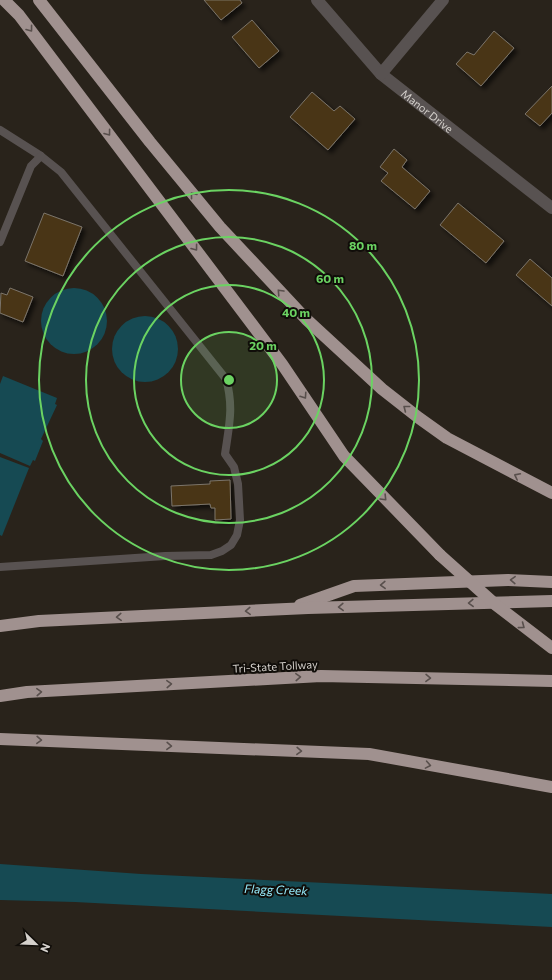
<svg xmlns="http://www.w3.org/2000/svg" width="552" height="980" viewBox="0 0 552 980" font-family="Commissioner,sans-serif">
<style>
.water{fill:#164a53}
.building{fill:#483413;stroke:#7c756b;filter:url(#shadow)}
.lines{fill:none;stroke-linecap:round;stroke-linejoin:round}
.lane{stroke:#585251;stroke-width:8}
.street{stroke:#585251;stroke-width:12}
.highway{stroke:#a0918f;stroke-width:12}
.highway-bridge{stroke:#a0918f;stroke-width:12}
.oneway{stroke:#584f4c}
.ring{fill:none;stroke:#6bd362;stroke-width:2}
.labels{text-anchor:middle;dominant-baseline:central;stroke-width:4;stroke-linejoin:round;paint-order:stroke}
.street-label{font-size:11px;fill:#d5d1cc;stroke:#100d09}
.water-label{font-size:12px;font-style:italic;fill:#97edfe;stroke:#100d09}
.centre{fill:#6bd362;stroke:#100d09;stroke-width:2}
.ring-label{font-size:12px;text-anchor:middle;font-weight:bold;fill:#6bd362;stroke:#100d09;stroke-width:4;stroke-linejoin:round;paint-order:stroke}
</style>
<defs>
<filter id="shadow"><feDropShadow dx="3.5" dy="3.5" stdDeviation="2" flood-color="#0009"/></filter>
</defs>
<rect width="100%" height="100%" fill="#29231b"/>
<g class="water">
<circle cx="74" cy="321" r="33"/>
<circle cx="145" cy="349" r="33"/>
<path d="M3,376L57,398L55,404L57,405L41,439L43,441L35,461L33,460L30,466L0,453V384Z"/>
<path d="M0,457L29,468L2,536L0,535Z"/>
<path d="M0,864L141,874L552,894V927L75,902L0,900Z"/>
</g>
<g class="building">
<path d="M204,0H240L242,3L221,20Z"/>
<path d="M252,20L279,51L259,68L232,37Z"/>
<path d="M494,31L514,48L481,86L456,64L467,52L474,55Z"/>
<path d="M552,86V113L540,126L525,114Z"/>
<path d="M312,92L334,111L340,106L355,119L328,150L290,117Z"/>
<path d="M394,149L407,160L402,167L430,191L415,209L381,181L388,173L380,167Z"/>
<path d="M458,203L504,241L486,263L440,225Z"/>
<path d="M44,213L82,227L63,276L25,261Z"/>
<path d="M530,259L552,278V306L516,275Z"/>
<path d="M10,288L33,297L23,322L0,313L1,293L7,295Z"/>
<path d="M230,480L231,519L215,520V508H211L210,504L172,506L171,486L210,484V481Z"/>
</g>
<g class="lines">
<g class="lane">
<path d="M0,130L41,156L61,172L226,379C234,407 229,426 225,454L234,467L238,484L240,520L237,535L231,545L222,551L211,555L165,556L0,567"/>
<path d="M0,242L31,166L41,156"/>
</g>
<g class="street">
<path id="s1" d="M317,0L381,74L552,208"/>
<path d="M381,74L443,0"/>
</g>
<g class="highway">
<path d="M4,0L19,15L282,364L344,456L440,555"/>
<path d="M39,0L150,142L220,227L306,319L382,389L419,418L447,438L552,493"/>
<path d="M300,605L354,586L508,580L552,582"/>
<path d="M0,626L39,621L308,608L552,601"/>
<path d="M0,696L27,692L321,676L552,681"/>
<path d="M0,739L369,754L552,787"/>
</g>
<path class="highway-bridge" d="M440,555L496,605L552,648"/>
</g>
<defs><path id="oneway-chevron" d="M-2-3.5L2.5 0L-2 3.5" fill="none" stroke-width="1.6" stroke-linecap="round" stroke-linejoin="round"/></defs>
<g class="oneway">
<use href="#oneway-chevron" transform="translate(30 29) rotate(53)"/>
<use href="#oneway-chevron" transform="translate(108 133) rotate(53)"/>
<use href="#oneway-chevron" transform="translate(193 195) rotate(-129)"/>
<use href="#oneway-chevron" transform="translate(195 248) rotate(53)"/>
<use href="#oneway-chevron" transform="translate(280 292) rotate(-133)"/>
<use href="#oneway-chevron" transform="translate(304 396) rotate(56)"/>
<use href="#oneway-chevron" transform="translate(406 408) rotate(-142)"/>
<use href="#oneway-chevron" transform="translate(517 476) rotate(-153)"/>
<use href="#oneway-chevron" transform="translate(384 498) rotate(46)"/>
<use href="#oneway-chevron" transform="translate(513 580) rotate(-178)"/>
<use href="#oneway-chevron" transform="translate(383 585) rotate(178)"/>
<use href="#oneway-chevron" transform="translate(471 603) rotate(178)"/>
<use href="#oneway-chevron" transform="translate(341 607) rotate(178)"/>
<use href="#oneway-chevron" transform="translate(248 611) rotate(177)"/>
<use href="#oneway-chevron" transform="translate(119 617) rotate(177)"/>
<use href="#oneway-chevron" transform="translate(522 626) rotate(37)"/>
<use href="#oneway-chevron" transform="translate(298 677) rotate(-3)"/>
<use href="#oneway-chevron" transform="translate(428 678) rotate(1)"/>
<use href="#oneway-chevron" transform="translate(169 684) rotate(-3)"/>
<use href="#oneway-chevron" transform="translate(39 692) rotate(-3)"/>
<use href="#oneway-chevron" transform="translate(39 740) rotate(2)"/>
<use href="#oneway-chevron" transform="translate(169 746) rotate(2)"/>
<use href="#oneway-chevron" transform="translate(299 751) rotate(2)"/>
<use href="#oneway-chevron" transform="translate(428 765) rotate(10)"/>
</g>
<circle cx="229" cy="380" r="48" fill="#6bd362" fill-opacity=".12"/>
<g class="ring">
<circle cx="229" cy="380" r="48"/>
<circle cx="229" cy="380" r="95"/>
<circle cx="229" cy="380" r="143"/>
<circle cx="229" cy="380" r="190"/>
</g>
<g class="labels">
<g class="street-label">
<text stroke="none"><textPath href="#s1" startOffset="157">Manor Drive</textPath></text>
<text transform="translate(275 666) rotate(-3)">Tri-State Tollway</text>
</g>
<g class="water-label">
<text transform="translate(276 889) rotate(2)">Flagg Creek</text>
</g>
</g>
<circle cx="229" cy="380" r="6" class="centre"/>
<g class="ring-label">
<text x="363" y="250">80 m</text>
<text x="330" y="283">60 m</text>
<text x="296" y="317">40 m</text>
<text x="263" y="350">20 m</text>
</g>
<g transform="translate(36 944) rotate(113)" stroke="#100d09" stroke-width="3" paint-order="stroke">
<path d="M0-3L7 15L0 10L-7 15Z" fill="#d5d1cc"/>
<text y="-6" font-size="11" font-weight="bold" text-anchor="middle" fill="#d5d1cc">N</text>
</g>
</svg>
